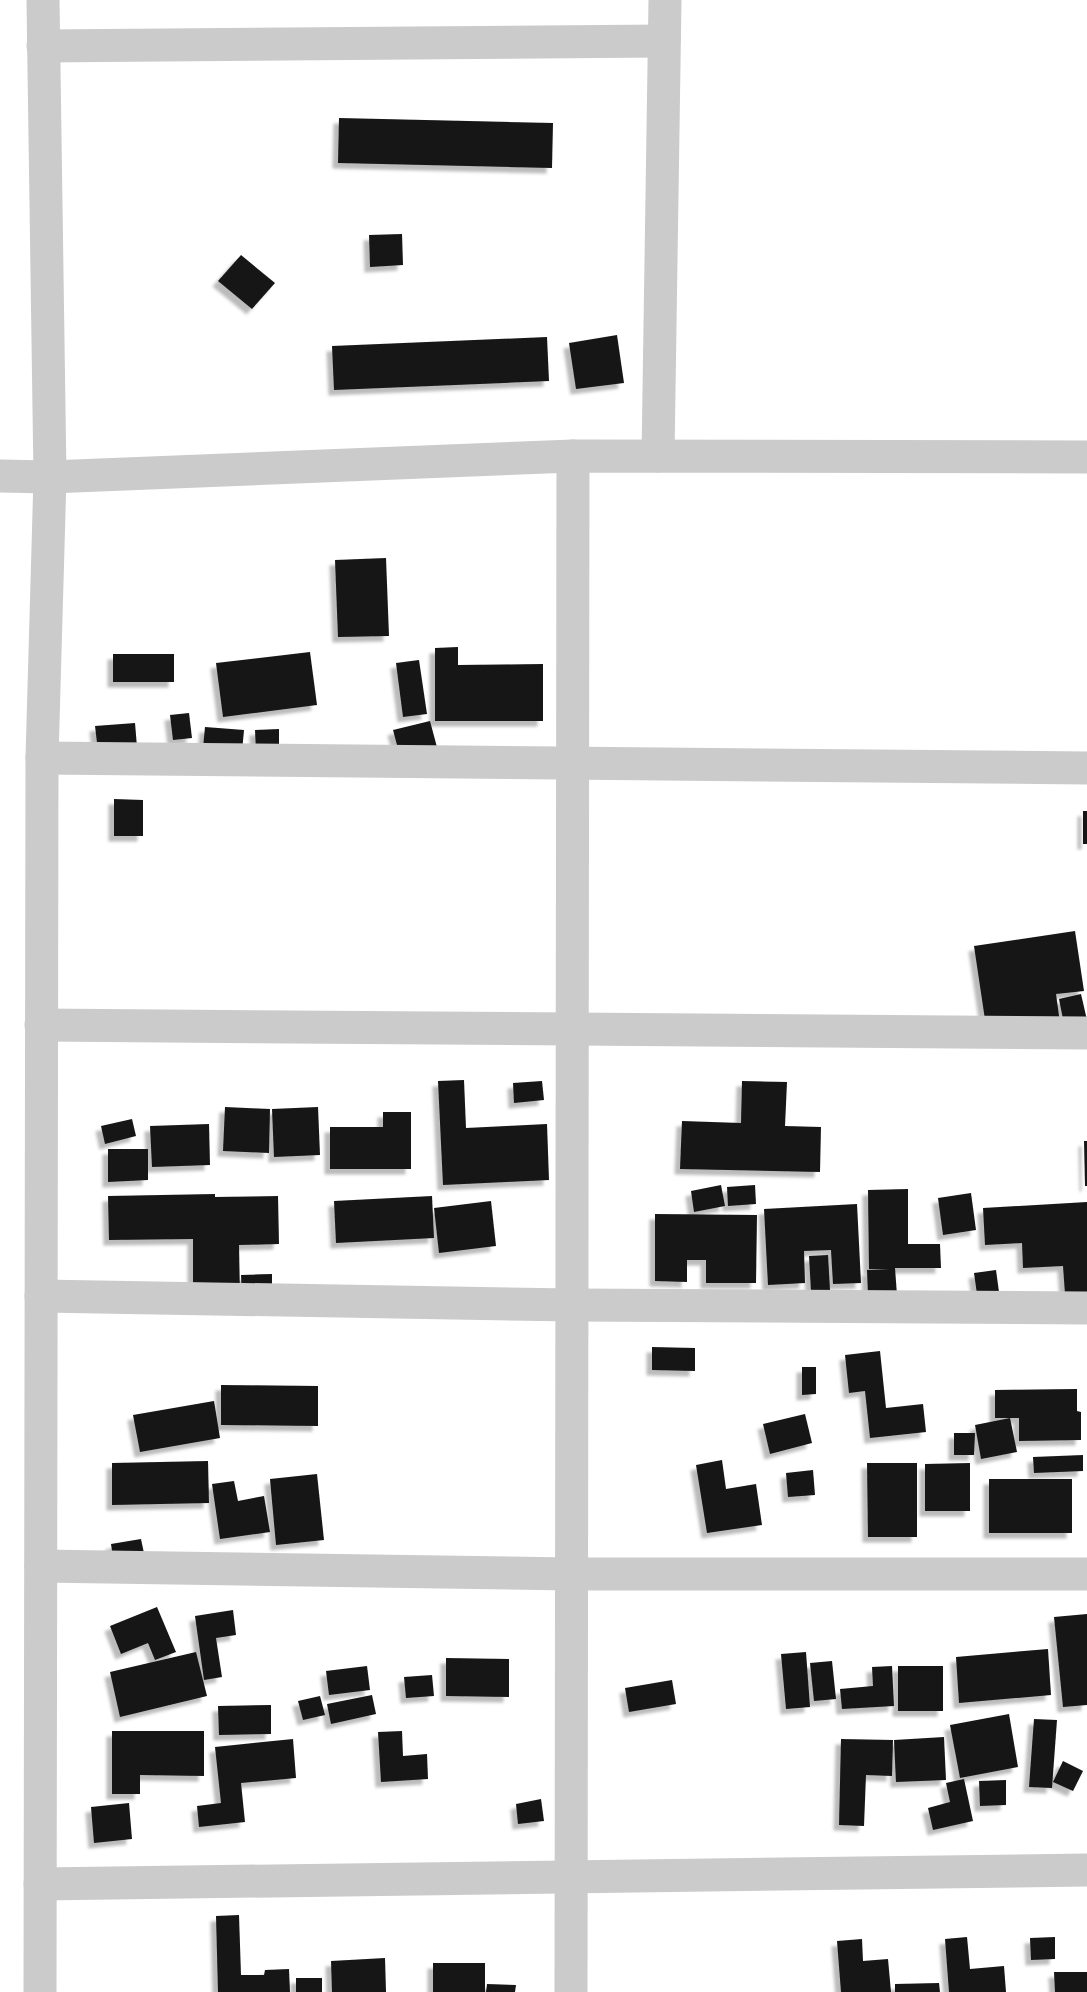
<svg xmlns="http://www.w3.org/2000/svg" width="1087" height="1992" viewBox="0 0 1087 1992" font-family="Roboto,sans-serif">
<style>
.building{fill:#151515;filter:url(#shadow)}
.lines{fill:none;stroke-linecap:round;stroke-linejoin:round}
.minor{stroke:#cbcbcb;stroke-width:33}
.tertiary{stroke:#cbcbcb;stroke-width:33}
</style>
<defs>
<filter id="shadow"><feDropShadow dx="-5.5" dy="5.5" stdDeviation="1.5" flood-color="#0004"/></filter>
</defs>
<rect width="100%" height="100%" fill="#fff"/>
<g class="building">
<path d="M339,118L553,123L552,168L338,163Z"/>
<path d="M402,234L403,265L370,267L369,235Z"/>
<path d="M241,255L275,283L252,309L218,281Z"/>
<path d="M617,335L624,383L576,389L569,343Z"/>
<path d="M547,337L549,381L334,390L332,346Z"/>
<path d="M386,558L389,636L338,637L335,560Z"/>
<path d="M458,647V665L543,664V721H435V648Z"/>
<path d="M310,652L317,705L223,717L216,663Z"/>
<rect x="113" y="654" width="61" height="28"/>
<path d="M419,660L427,714L403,717L396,663Z"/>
<path d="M189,713L192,738L173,740L170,715Z"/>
<path d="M430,721L438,751L401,760L393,730Z"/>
<path d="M135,723L137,747L98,751L95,726Z"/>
<path d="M205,727L244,730L242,752L203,748Z"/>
<path d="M279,729V751L256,752L255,730Z"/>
<path d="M114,799L143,800V836H114Z"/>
<rect x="1083" y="811" width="4" height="33"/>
<path d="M1075,931L1084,991L1056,994L1060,1023L987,1033L974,946Z"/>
<path d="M1081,994L1087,1020L1066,1034L1059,999Z"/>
<path d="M464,1080L466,1128L547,1124L549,1180L443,1185L438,1081Z"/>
<path d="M542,1081L544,1100L514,1103L513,1083Z"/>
<path d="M742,1081L787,1082L785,1126L821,1127L820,1172L680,1169L682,1121L741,1123Z"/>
<path d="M225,1107L270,1109L269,1153L223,1151Z"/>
<path d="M318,1107L320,1155L274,1157L272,1109Z"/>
<path d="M383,1112H411V1169H330V1127H383Z"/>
<path d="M132,1119L136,1136L105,1144L101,1126Z"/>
<path d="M209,1124L210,1165L152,1167L150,1126Z"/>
<path d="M1084,1141H1087V1186H1085Z"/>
<path d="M108,1149H148V1180L108,1182Z"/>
<path d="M721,1185L725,1206L694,1212L691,1191Z"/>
<path d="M755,1185L756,1204L728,1206L727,1187Z"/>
<path d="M908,1189V1244H940L941,1268H895L897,1295L868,1296L867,1270L889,1269H869L868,1190Z"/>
<path d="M971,1193L976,1230L943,1235L938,1198Z"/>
<path d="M215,1194V1197L278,1196L279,1244L239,1245L240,1296L193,1297V1239L109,1240L108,1196Z"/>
<path d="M432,1196L434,1238L336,1243L334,1201Z"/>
<path d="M491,1201L496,1246L439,1253L434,1208Z"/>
<path d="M1087,1202V1293L1065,1294L1063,1266L1023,1268L1022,1243L985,1245L983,1208Z"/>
<path d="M857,1204L861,1283L833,1284L831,1250L804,1251L805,1283L768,1285L764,1209Z"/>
<path d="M655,1214L757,1215L756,1283H706V1260H687V1282L655,1281Z"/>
<path d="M828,1255L830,1290L811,1291L809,1256Z"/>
<path d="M996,1270L999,1292L977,1294L974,1273Z"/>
<path d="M272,1274V1296L242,1297L241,1275Z"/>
<path d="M652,1347L695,1348V1371L652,1370Z"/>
<path d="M880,1351L886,1408L923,1404L926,1432L870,1438L865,1391L849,1393L845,1355Z"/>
<path d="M802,1367H816V1394L802,1395Z"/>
<path d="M221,1385L318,1386V1426L221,1425Z"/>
<path d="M1077,1389V1411L1081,1412V1440L1019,1441V1418H995V1390Z"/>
<path d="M214,1401L220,1438L140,1452L133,1415Z"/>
<path d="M805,1414L812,1443L770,1454L763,1424Z"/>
<path d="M1010,1418L1017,1452L981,1459L975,1425Z"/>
<path d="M954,1433H975L974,1455H954Z"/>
<path d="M1083,1455V1471L1034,1473L1033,1457Z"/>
<path d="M722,1460L726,1489L756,1484L762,1525L707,1533L696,1465Z"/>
<path d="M208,1461L209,1503L112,1505V1463Z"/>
<path d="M867,1463H917V1537H868Z"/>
<path d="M970,1463V1511H925V1464Z"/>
<path d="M813,1470L815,1495L788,1497L786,1473Z"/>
<path d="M317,1474L324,1540L276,1545L270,1479Z"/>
<rect x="989" y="1479" width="83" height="54"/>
<path d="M234,1481L238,1501L264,1496L270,1532L220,1539L212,1484Z"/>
<path d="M141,1539L145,1558L114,1564L111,1544Z"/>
<path d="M157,1607L176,1652L155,1660L148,1643L121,1654L110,1626Z"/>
<path d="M233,1610L236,1635L216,1638L222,1677L204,1680L195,1616Z"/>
<path d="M1087,1614V1705L1063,1707L1054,1617Z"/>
<path d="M1048,1649L1051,1695L959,1703L956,1657Z"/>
<path d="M196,1652L207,1696L120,1717L110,1672Z"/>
<path d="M806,1652L810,1707L786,1709L781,1654Z"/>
<path d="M446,1658L509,1659V1697L446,1696Z"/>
<path d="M832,1661L836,1699L814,1701L810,1663Z"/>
<path d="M367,1666L370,1690L329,1695L326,1671Z"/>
<path d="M892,1666L894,1706L842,1709L840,1689L873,1686L872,1667Z"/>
<rect x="898" y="1666" width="45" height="45"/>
<path d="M432,1675L434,1696L406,1698L404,1677Z"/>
<path d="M672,1680L676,1704L629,1712L625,1688Z"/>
<path d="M372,1695L376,1714L331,1724L327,1704Z"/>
<path d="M320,1696L325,1715L303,1720L298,1701Z"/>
<path d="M271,1705V1734L219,1735L218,1706Z"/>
<path d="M1009,1714L1018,1767L960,1778L950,1725Z"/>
<path d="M1034,1719L1057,1720L1052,1788L1029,1787Z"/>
<path d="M112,1731H204V1776L140,1775V1794H112Z"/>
<path d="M402,1731L403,1756L427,1754L428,1779L381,1782L378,1732Z"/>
<path d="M944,1737L946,1780L896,1782L894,1740Z"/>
<path d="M293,1739L296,1778L241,1783L245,1822L199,1827L197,1806L221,1803L215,1747Z"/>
<path d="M841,1739L893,1740L892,1776L866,1775L864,1826L839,1825Z"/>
<path d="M1063,1761L1083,1771L1073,1791L1053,1782Z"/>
<path d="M964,1779L973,1821L933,1830L928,1808L950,1802L946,1783Z"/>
<path d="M1006,1780V1805L980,1806L979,1781Z"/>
<path d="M541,1799L544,1821L518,1824L516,1804Z"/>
<path d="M129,1803L132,1839L94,1843L91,1807Z"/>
<path d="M239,1915L241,1975H264L265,1970L289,1969L290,1992H218L216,1916Z"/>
<path d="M967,1937L970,1969L1004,1966L1006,1992H949L945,1939Z"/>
<path d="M1055,1937V1959L1031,1960L1030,1938Z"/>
<path d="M862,1939L863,1961L888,1959L891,1992H841L837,1941Z"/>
<path d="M385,1958L386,1992H332L331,1961Z"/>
<rect x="433" y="1963" width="52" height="29"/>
<path d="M1054,1972H1087V1992H1055Z"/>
<rect x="296" y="1978" width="26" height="14"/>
<path d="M939,1983L940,1992H895V1984Z"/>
<path d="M487,1984L516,1985L515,1992H486Z"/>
</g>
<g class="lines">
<g class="minor">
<path d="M43,46L664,41"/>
<path d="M658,456L665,0"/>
<path d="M0,476L50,477L573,456L1087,457"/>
<path d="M42,758L1087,768"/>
<path d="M41,1025L1087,1033"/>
<path d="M41,1296L572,1305L1087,1308"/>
<path d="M41,1566L571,1574H1087"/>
<path d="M40,1884L1087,1870"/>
<path d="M571,1992L573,456"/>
</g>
<path class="tertiary" d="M40,1992L42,758L50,477L43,0"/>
</g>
</svg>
